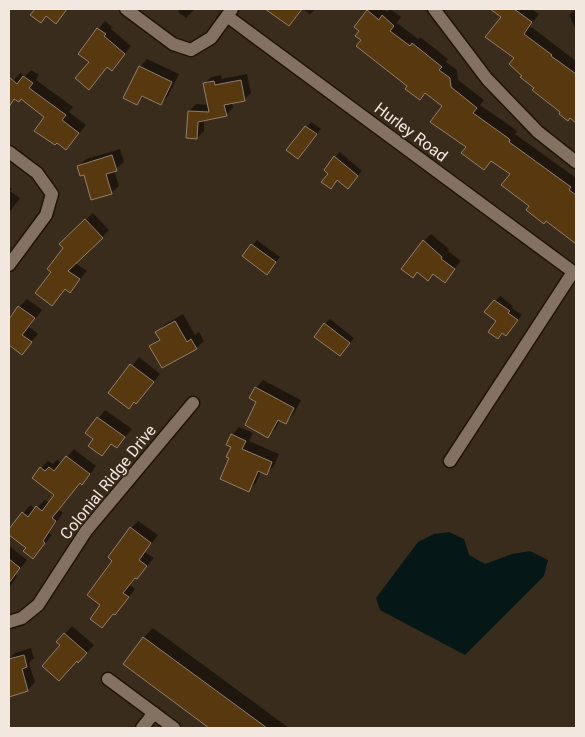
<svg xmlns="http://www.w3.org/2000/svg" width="585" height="737" viewBox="0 0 585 737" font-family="Roboto,sans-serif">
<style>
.water{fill:#061718}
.shadow{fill:#0007}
.building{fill:#58380f;stroke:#907f6d}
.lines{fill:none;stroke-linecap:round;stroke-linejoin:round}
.minor-casing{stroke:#211405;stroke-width:15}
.minor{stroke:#837261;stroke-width:12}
.labels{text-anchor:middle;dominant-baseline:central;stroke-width:4;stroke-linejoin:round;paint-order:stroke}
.street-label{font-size:16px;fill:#f2e8df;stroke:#3a2c1c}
</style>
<rect width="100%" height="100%" fill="#3a2c1c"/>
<path class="water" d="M449,532L464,539L469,555L485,564L512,554L530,551L548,560L544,576L465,655L380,610L376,598L418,542L434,534Z"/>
<g class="shadow">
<path d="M177,9H195L186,18L178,12L179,10Z"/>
<path d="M276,9H316L310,14L302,9L289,25L273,14Z"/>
<path d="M370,9H382L387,12L390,9L401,17L397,23L418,39L420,37L448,59L446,62L457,70L458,80L484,100L480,105L516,130L517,132L515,134L576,178V240L575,242L530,206L511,174L492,160L484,168L467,147L444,106L426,92L409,86L363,39L360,31L367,11Z"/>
<path d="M492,9H531L539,14L530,26L576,61V121L562,112L523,76L502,17Z"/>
<path d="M576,9V30L569,15Z"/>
<path d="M105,21L112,27L111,29L131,46L112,69L108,66L89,88L91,62L80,53Z"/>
<path d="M147,59L179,74L168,96L161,103L145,96L137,104L140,67Z"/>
<path d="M31,70L39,75L36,80L73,107L69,112L86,125L66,149L46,117L21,98H16L9,105V86L20,73L25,76Z"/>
<path d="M247,74L251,93L244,99L232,102L233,108L226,115L204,120V131L197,138L189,111L196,104L209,105L204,84L211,77L221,75L222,79Z"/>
<path d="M311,122L321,129L298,158L288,150Z"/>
<path d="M120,149L124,162L114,170L119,186L111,193L85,174L79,166L86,159Z"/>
<path d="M340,152L362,171L348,187L329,173L335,157Z"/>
<path d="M9,187L12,189L10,191L20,198L9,213Z"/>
<path d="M93,213L109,230L75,263L87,271L70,291L53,271L64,248L61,244Z"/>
<path d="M431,234L449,249L448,251L461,261L444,281L424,241Z"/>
<path d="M257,240L280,257L267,274L243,256Z"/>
<path d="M500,296L513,306L512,308L522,315L506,335L498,321L486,312Z"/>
<path d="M27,299L42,310L29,327L38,334L22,353L9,343V317Z"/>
<path d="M183,314L195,335L199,332L204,341L196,348L151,346L160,338L157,332L164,325Z"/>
<path d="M330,319L354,338L340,355L325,324Z"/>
<path d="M139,357L160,374L143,395L129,407L110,393Z"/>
<path d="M263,380L301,400L293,415L285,422L280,420L276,428L268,436L258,402L256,388Z"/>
<path d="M105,410L132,429L117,446L112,443L102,454L95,438L87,433Z"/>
<path d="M239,427L253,433L249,441L279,454L274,466L266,473L261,471L256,483L248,490L231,458L232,435Z"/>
<path d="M74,449L96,466L89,476L82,483L80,482L59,510L63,513L49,533L52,535L33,558L27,547L9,534V531L30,505L35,509L45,500L50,503L56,495L41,468L48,461L53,464L57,460L62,463Z"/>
<path d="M138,521L158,535L145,552L154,558L130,585L135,589L122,606L102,626V605L114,560L131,528Z"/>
<path d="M9,546L27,560L16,574L17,576L9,588Z"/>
<path d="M72,626L94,645L86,654L61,645L58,642Z"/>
<path d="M153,628L289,728H212L124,664L144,637Z"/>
<path d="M31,648L34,658L29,663L35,682L28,690L9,696V659L15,653Z"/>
</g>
<g class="building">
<path d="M35,9H67L56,24L46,16L41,23L30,15Z"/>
<path d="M265,9H302L289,26Z"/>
<path d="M490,9H514L532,22L524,34L552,55L551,56L576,74V123L570,118L568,121L559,114L560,112L532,90L534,88L520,77L522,76L509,64L514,58L485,37L501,17Z"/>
<path d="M367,10L379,20L382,15L394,26L390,31L410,46L412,43L442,67L439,70L450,78L451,87L477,108L473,113L508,138L510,140L509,142L571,187L569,190L576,195V244L546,221L544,224L526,210L529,206L501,185L510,174L491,161L484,170L461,153L466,147L430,122L442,106L425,93L420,100L405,89L407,86L356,46L361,40L355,36L359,31L354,27Z"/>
<path d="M97,28L106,34L104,36L125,54L112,71L107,67L89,90L75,78L89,62L78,54Z"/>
<path d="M139,66L172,82L161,105L142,96L137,105L123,98Z"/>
<path d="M23,76L33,83L29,88L66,115L62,120L79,133L66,150L57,143L55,145L34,131L44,117L21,99L19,102L14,99L9,107V77L17,84Z"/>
<path d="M241,80L245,101L224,105L227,116L198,122L197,139L186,138L188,111L209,112L203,83L214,81L215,85Z"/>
<path d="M305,126L317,134L298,159L286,150Z"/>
<path d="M112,155L117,171L106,174L112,194L91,200L84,175L80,176L77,166Z"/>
<path d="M334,156L358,176L348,189L337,180L331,189L321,182L328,174L324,170Z"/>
<path d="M85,219L103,238L68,271L80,279L70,293L65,289L52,306L35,293L51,272L47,269L63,248L59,244Z"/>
<path d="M423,240L442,257L441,259L455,269L445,283L433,274L428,281L417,272L413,278L401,269Z"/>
<path d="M251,244L276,262L267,275L242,256Z"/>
<path d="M494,300L510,311L508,313L518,320L506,336L502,333L498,339L488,332L496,321L484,312Z"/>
<path d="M18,306L35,318L22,335L32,342L22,355L9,345V319Z"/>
<path d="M175,321L187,342L191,339L197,349L162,368L149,346L160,340L155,332Z"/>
<path d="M324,323L350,343L340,356L314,337Z"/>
<path d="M130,364L154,382L136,404L134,402L129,409L108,393Z"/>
<path d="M255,387L294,408L286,424L278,420L268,438L245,425L256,402L249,398Z"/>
<path d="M97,417L125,437L117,448L111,444L102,456L88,446L93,439L85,433Z"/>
<path d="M231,434L246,441L242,449L272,462L267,475L258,471L249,492L220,479L229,458L226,457L231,447L226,445Z"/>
<path d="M66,456L90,474L82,485L80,483L52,518L56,521L43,541L45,543L33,559L23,551L26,548L9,535V529L22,512L28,517L36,506L42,511L54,495L32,478L40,467L45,471L49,467L54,471Z"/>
<path d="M130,527L151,543L139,560L147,566L137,579L135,578L123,593L129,597L115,615L113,614L102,628L90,619L100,605L87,595L112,561L108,557Z"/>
<path d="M9,559L20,568L9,583Z"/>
<path d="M64,633L87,653L78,663L77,661L59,681L42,666L60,645L56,642Z"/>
<path d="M143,637L188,670L267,728H209L123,664Z"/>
<path d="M24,655L27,667L22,669L28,691L9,697V659Z"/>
</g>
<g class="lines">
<defs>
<g id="minor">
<path d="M126,9L173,44L191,50L211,38L232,9"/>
<path d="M434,9L487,79L538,132L576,162"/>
<path d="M227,16L576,274"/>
<path d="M9,152L37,173L52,194L46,215L9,265"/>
<path d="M450,461L573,272"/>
<path d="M9,622L22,618L38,605L86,531L193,403"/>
<path d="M108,679L174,728"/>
<path d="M142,728L154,713"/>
</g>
</defs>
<use href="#minor" class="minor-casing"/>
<use href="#minor" class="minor"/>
</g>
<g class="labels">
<g class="street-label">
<text transform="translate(411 132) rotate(37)">Hurley Road</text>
<text transform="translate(108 482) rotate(-51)">Colonial Ridge Drive</text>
</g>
</g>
<rect width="585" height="737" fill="none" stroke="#f2e8df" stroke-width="20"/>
</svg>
